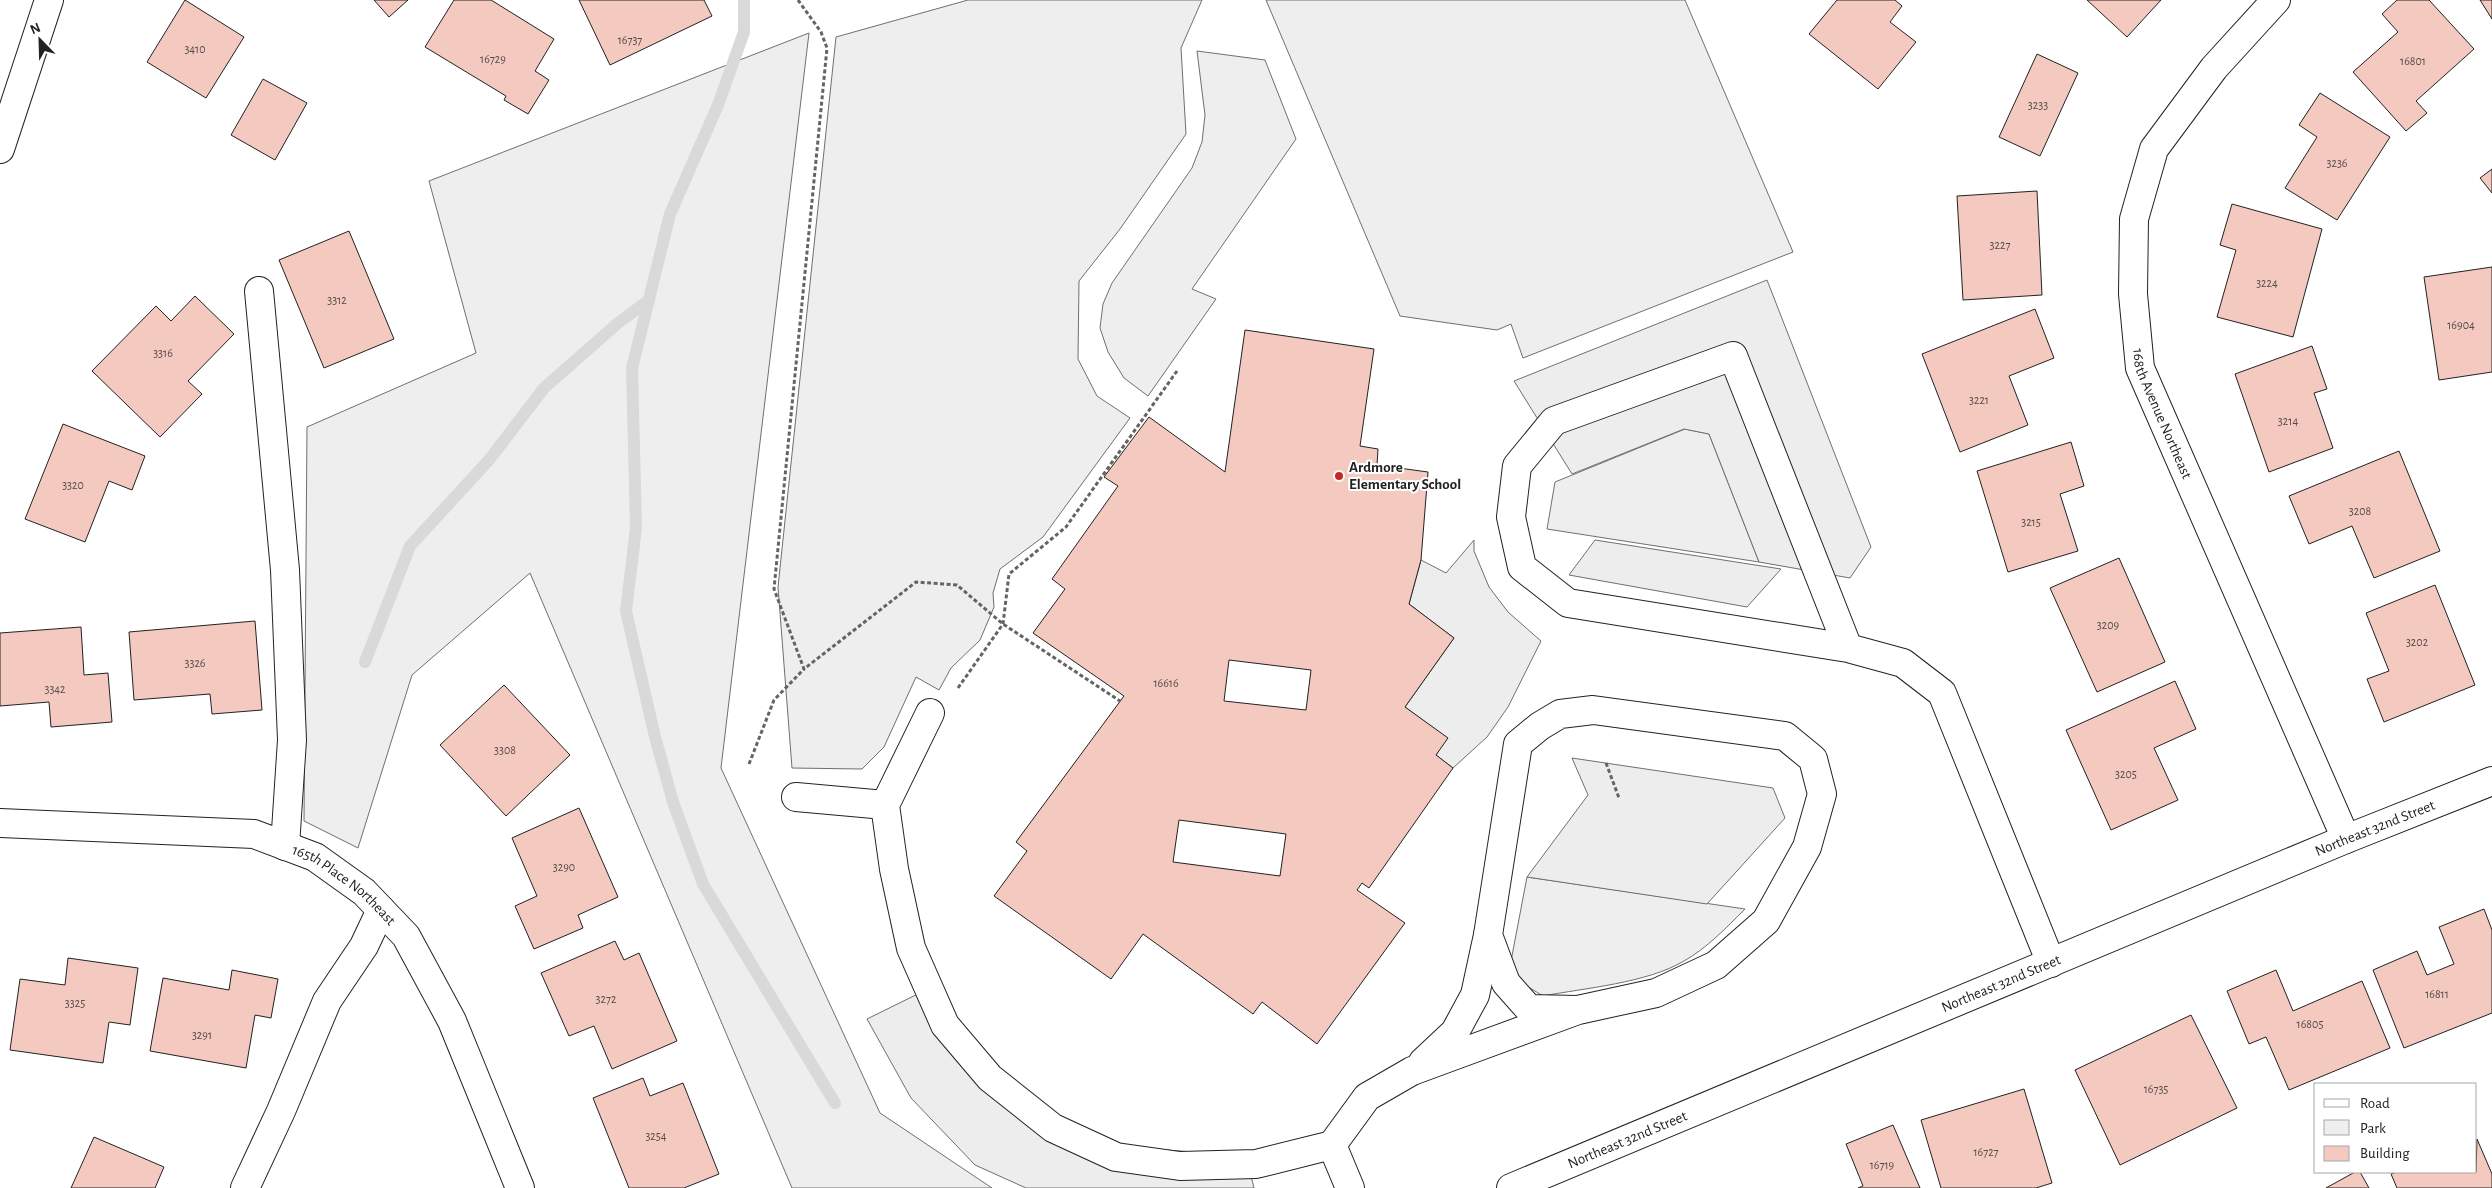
<svg xmlns="http://www.w3.org/2000/svg" width="2492" height="1188" viewBox="0 0 2492 1188" font-family="'Alegreya Sans',sans-serif">
<style>
.green{fill:#eee;stroke:#6f6f6f}
.parking{fill:#ededed;stroke:#6f6f6f}
.lines{fill:none;stroke-linecap:round;stroke-linejoin:round}
.stream{stroke:#d9d9d9;stroke-width:12}
.building{fill:#f3c9c0;stroke:#222;fill-rule:evenodd}
.minor-casing{stroke:#222;stroke-width:30}
.major-casing{stroke:#222;stroke-width:30}
.path{stroke:#646464;stroke-width:3;stroke-dasharray:4 2.5;stroke-linecap:butt}
.minor{stroke:#fff;stroke-width:28}
.major{stroke:#fff;stroke-width:28}
.poi-dot{fill:#c62828;stroke:#fff;stroke-width:2}
.labels{text-anchor:middle;dominant-baseline:central;stroke-width:4;stroke-linejoin:round;paint-order:stroke}
.number-label{font-size:12px;fill:#564c4a}
.street-label{font-size:15px;fill:#222;stroke:#fff}
.poi-label{font-size:15px;font-weight:bold;fill:#222;stroke:#fff;text-anchor:start}
</style>
<rect width="100%" height="100%" fill="#fff"/>
<g class="green">
<path d="M968,0H1202L1181,48L1186,134L1120,229L1079,281L1078,359L1097,396L1130,418L1043,537L1000,569L993,593L994,607L980,640L951,668L939,690L916,677L884,747L862,769L792,768L778,587L836,37Z"/>
<path d="M1266,0H1685L1793,252L1523,358L1511,324L1497,330L1400,316Z"/>
<path d="M809,33L721,768L880,1113L992,1188H792L530,573L412,675L358,848L304,821L307,427L476,353L429,181Z"/>
<path d="M1197,51L1265,60L1296,139L1192,289L1216,299L1148,396L1124,378L1108,352L1100,328L1103,304L1112,283L1192,168L1202,142L1205,115Z"/>
<path d="M1685,429L1709,434L1759,562L1547,529L1555,482Z"/>
<path d="M1527,877L1745,909C1726,928 1707,948 1684,961C1647,983 1585,988 1543,996L1522,983L1511,961Z"/>
</g>
<g class="parking">
<path d="M1767,280L1871,547L1850,578L1759,562L1709,434L1684,429L1572,474L1514,381Z"/>
<path d="M1474,540V551L1489,587L1508,612L1541,641L1508,707L1487,737L1453,768L1436,755L1447,738L1405,707L1454,638L1409,604L1421,560L1446,573Z"/>
<path d="M1595,540L1781,569L1747,607L1569,575Z"/>
<path d="M1572,758L1773,788L1785,818L1707,904L1527,877L1588,795Z"/>
<path d="M934,986L966,1039L1047,1114L1127,1147L1246,1156L1254,1188H1026L975,1165L911,1098L867,1019Z"/>
</g>
<g class="lines">
<g class="stream">
<path d="M744,0V32L718,105L670,214L632,368L636,528L626,611L655,737L673,802L703,884L835,1103"/>
<path d="M365,662L410,546L489,460L544,388L618,323L649,300"/>
</g>
</g>
<g class="building">
<path d="M185,0L244,37L206,98L147,62Z"/>
<path d="M374,0H408L389,17Z"/>
<path d="M454,0H491L554,39L535,71L549,80L528,114L504,100L506,96L425,47Z"/>
<path d="M579,0H704L712,16L610,65Z"/>
<path d="M1837,0H1895L1902,6L1890,22L1916,42L1878,89L1809,34Z"/>
<path d="M2087,0H2161L2127,37Z"/>
<path d="M2397,0H2429L2474,49L2416,101L2427,113L2406,131L2353,72L2398,32L2382,14Z"/>
<path d="M2480,0H2492V19Z"/>
<path d="M2037,54L2078,73L2040,156L1999,137Z"/>
<path d="M263,79L307,103L275,160L231,135Z"/>
<path d="M2320,93L2390,137L2337,220L2285,188L2317,137L2299,125Z"/>
<path d="M2492,169V193L2480,178Z"/>
<path d="M2037,191L2042,295L1963,300L1957,196Z"/>
<path d="M2232,204L2322,229L2293,337L2217,317L2236,250L2220,245Z"/>
<path d="M349,231L394,339L324,368L279,260Z"/>
<path d="M2492,267V372L2439,380L2424,277Z"/>
<path d="M195,296L234,334L188,381L202,394L160,437L92,371L156,306L171,321Z"/>
<path d="M2035,309L2054,358L2009,376L2028,425L1960,452L1922,354Z"/>
<path d="M1245,330L1374,349L1360,446L1378,449L1377,465L1428,472L1421,560L1409,604L1454,638L1405,707L1448,738L1436,755L1453,768L1369,888L1362,883L1357,890L1405,923L1317,1044L1262,1002L1253,1014L1143,934L1111,979L994,896L1027,851L1016,842L1124,696L1033,633L1065,589L1052,579L1118,486L1104,477L1149,417L1225,472ZM1229,660L1311,670L1306,710L1224,701ZM1179,820L1286,834L1280,876L1173,862Z"/>
<path d="M2312,346L2327,389L2314,393L2333,448L2269,472L2235,374Z"/>
<path d="M63,424L145,456L132,490L109,481L85,542L25,519Z"/>
<path d="M2071,442L2084,486L2060,494L2078,551L2008,572L1977,471Z"/>
<path d="M2399,451L2440,551L2374,578L2352,526L2309,544L2289,496Z"/>
<path d="M2119,558L2165,662L2097,692L2050,588Z"/>
<path d="M2435,585L2475,685L2384,722L2367,679L2389,671L2366,613Z"/>
<path d="M255,621L262,710L212,714L210,694L134,700L129,632Z"/>
<path d="M81,627L84,675L108,673L112,722L51,727L49,702L0,706V633Z"/>
<path d="M2175,681L2196,729L2154,748L2178,800L2111,830L2066,730Z"/>
<path d="M504,685L570,755L506,816L440,745Z"/>
<path d="M579,808L618,897L578,915L583,928L534,949L515,906L537,896L512,838Z"/>
<path d="M2484,909L2492,930V1013L2404,1048L2373,970L2417,951L2427,975L2454,964L2439,927Z"/>
<path d="M615,941L624,960L639,953L677,1041L612,1069L594,1026L569,1036L541,973Z"/>
<path d="M68,958L138,968L130,1025L109,1022L103,1063L10,1050L20,979L65,985Z"/>
<path d="M232,970L278,979L271,1018L255,1015L246,1068L150,1051L163,978L229,990Z"/>
<path d="M2276,970L2293,1011L2362,981L2390,1048L2289,1090L2266,1037L2249,1044L2227,991Z"/>
<path d="M2191,1015L2237,1108L2120,1165L2075,1070Z"/>
<path d="M643,1078L650,1096L683,1083L719,1174L684,1188H629L593,1098Z"/>
<path d="M2024,1089L2052,1183L2036,1188H1941L1921,1120Z"/>
<path d="M1893,1125L1920,1188H1858L1863,1186L1846,1144Z"/>
<path d="M94,1137L164,1167L155,1188H71Z"/>
<path d="M2477,1139L2492,1174V1188H2397L2391,1174L2396,1172H2476Z"/>
<path d="M2355,1172H2360L2369,1188H2326Z"/>
</g>
<g class="lines">
<defs>
<g id="minor">
<path id="s1" d="M2276,0L2214,68L2154,149L2134,219L2133,294L2140,368L2346,839"/>
<path d="M259,291L285,570L292,740L285,846"/>
<path d="M1848,648L1733,356L1554,421L1517,466L1511,517L1522,567L1568,603L1848,648L1903,663L1942,693L2051,963"/>
<path d="M930,713L885,805L894,869L911,948L945,1025L990,1078L1053,1128L1116,1157L1180,1166L1256,1164L1332,1145L1367,1097L1412,1071L1578,1010L1656,993L1716,965L1766,921L1807,847L1822,794L1813,759L1785,736L1593,710L1560,714L1540,726L1518,744L1488,935L1506,983L1529,1009L1578,1010"/>
<path d="M796,797L885,805"/>
<path id="s2" d="M0,823L254,834L315,857L364,892L406,936L452,1021L520,1188"/>
<path d="M1423,1062L1455,1032L1475,995L1488,935"/>
<path d="M1332,1145L1350,1188"/>
<path d="M245,1188L281,1111L327,1001L364,946L381,910"/>
<path id="s3" d="M1511,1188L2346,839L2492,781"/>
</g>
<path id="major" d="M0,149L49,0"/>
</defs>
<use href="#minor" class="minor-casing"/>
<use href="#major" class="major-casing"/>
<g class="path">
<path d="M798,0L821,32L827,48L774,589L804,669L916,582L957,585L1003,624L1120,701"/>
<path d="M958,688L1003,624L1009,574L1066,527L1177,371"/>
<path d="M1606,763L1619,798"/>
<path d="M749,764L774,700L804,669"/>
</g>
<use href="#minor" class="minor"/>
<use href="#major" class="major"/>
</g>
<circle class="poi-dot" cx="1339" cy="476" r="5"/>
<g class="labels">
<g class="number-label">
<text x="630" y="40">16737</text>
<text x="195" y="49">3410</text>
<text x="493" y="59">16729</text>
<text x="2413" y="61">16801</text>
<text x="2038" y="105">3233</text>
<text x="2337" y="163">3236</text>
<text x="2000" y="245">3227</text>
<text x="2267" y="283">3224</text>
<text x="337" y="300">3312</text>
<text x="2461" y="325">16904</text>
<text x="163" y="353">3316</text>
<text x="1979" y="400">3221</text>
<text x="2288" y="421">3214</text>
<text x="73" y="485">3320</text>
<text x="2360" y="511">3208</text>
<text x="2031" y="522">3215</text>
<text x="2108" y="625">3209</text>
<text x="2417" y="642">3202</text>
<text x="195" y="663">3326</text>
<text x="1166" y="683">16616</text>
<text x="55" y="689">3342</text>
<text x="505" y="750">3308</text>
<text x="2126" y="774">3205</text>
<text x="564" y="867">3290</text>
<text x="2437" y="994">16811</text>
<text x="606" y="999">3272</text>
<text x="75" y="1003">3325</text>
<text x="2310" y="1024">16805</text>
<text x="202" y="1035">3291</text>
<text x="2156" y="1089">16735</text>
<text x="656" y="1136">3254</text>
<text x="1986" y="1152">16727</text>
<text x="1882" y="1165">16719</text>
</g>
<g class="street-label">
<text stroke="none"><textPath href="#s1" startOffset="465">168th Avenue Northeast</textPath></text>
<text stroke="none"><textPath href="#s3" startOffset="936">Northeast 32nd Street</textPath></text>
<text stroke="none"><textPath href="#s2" startOffset="359">165th Place Northeast</textPath></text>
<text stroke="none"><textPath href="#s3" startOffset="531">Northeast 32nd Street</textPath></text>
<text stroke="none"><textPath href="#s3" startOffset="126">Northeast 32nd Street</textPath></text>
</g>
<g class="poi-label">
<text x="1349" y="467">Ardmore<tspan x="1349" dy="17">Elementary School</tspan></text>
</g>
</g>
<rect x="2314" y="1083" width="162" height="90" fill="#ffffff" stroke="#a7a7a7"/>
<rect x="2324" y="1099" width="25" height="8" fill="#ffffff" stroke="#a7a7a7"/>
<text x="2360" y="1108" font-size="15" fill="#222222">Road</text>
<rect x="2324" y="1120" width="25" height="15" fill="#eeeeee" stroke="#a7a7a7"/>
<text x="2360" y="1133" font-size="15" fill="#222222">Park</text>
<rect x="2324" y="1146" width="25" height="15" fill="#f3c9c0" stroke="#a7a7a7"/>
<text x="2360" y="1158" font-size="15" fill="#222222">Building</text>
<g transform="translate(40 40) rotate(337)" stroke="#ffffff" stroke-width="4" paint-order="stroke">
<path d="M0-4L9 19L0 12L-9 19Z" fill="#222222"/>
<text y="-8" font-size="14" font-weight="bold" text-anchor="middle" fill="#222222">N</text>
</g>
</svg>
